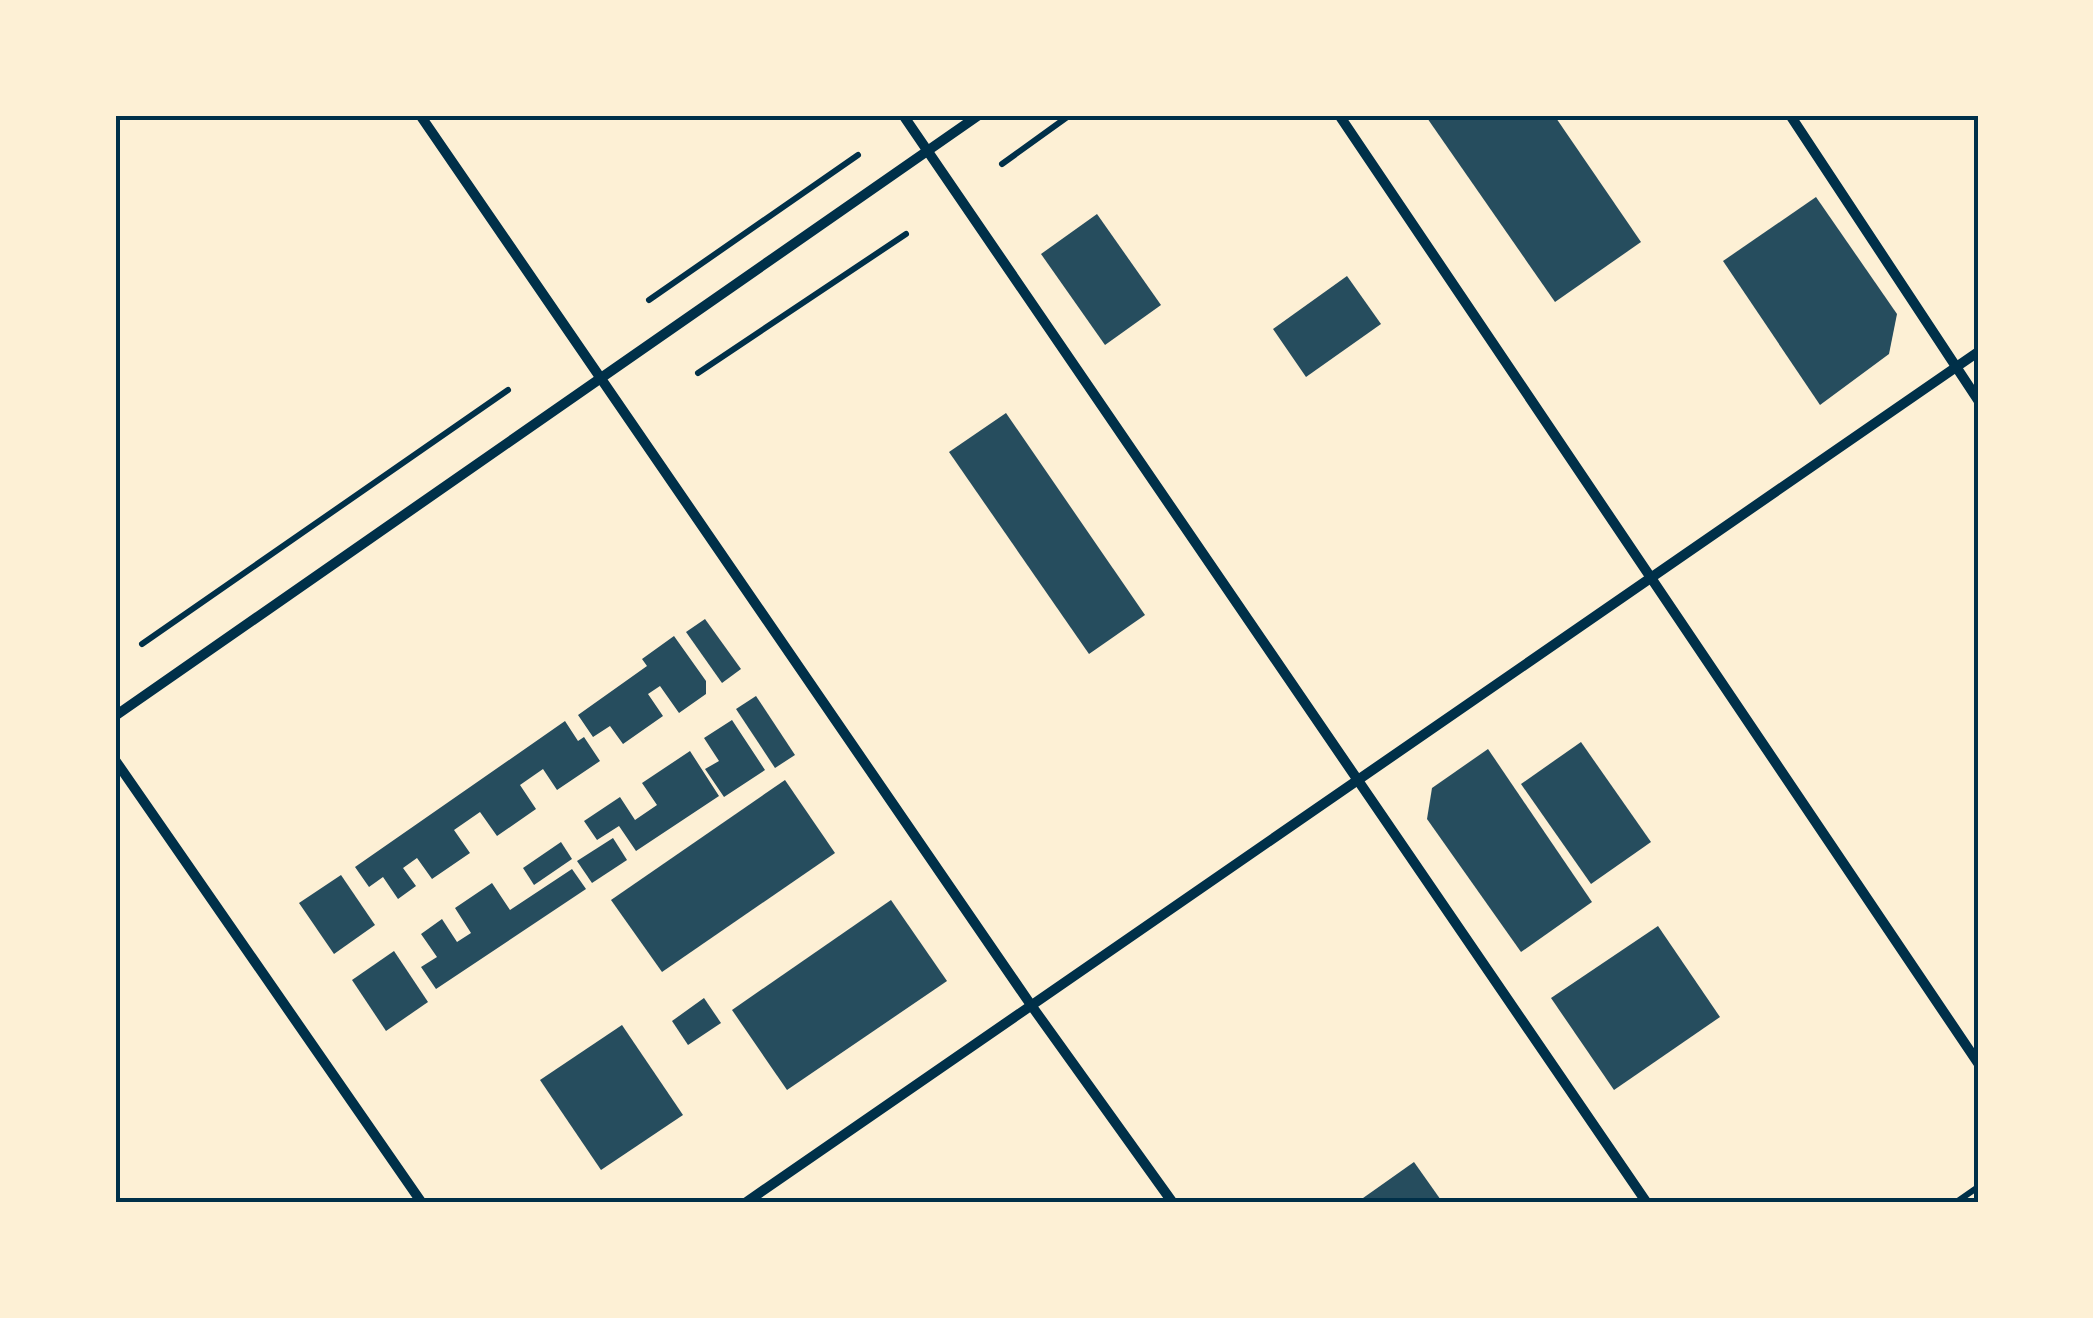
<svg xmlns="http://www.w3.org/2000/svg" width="2093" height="1318" viewBox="0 0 2093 1318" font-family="'Open Sans',sans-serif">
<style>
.building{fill:#264d5e}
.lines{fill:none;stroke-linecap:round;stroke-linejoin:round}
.path{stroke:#003049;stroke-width:6}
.minor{stroke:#003049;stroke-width:10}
.neatline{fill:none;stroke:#003049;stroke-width:4}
</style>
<rect width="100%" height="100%" fill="#fdf0d5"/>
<g class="building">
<path d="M1425,115H1554L1641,242L1555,302Z"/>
<path d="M1816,197L1897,314L1889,354L1820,405L1723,261Z"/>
<path d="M1097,214L1161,305L1105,345L1041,254Z"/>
<path d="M1347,276L1381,324L1306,377L1273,329Z"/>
<path d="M1006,413L1145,615L1089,654L949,452Z"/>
<path d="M705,619L741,669L722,683L686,632Z"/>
<path d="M674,636L706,681V694L679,713L660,686L648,694L663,716L623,744L610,726L593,737L578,715L647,666L642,659Z"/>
<path d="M756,696L795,755L775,768L736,709Z"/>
<path d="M732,720L765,770L724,797L705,769L719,761L704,738Z"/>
<path d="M565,721L578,741L584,737L600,761L557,790L543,769L520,785L536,809L497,836L480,812L454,830L470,853L432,879L417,858L403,868L416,886L398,899L383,877L369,887L355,867Z"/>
<path d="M1581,742L1651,842L1591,884L1521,784Z"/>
<path d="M1488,749L1592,902L1521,952L1427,819L1432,788Z"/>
<path d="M690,751L719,796L636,851L619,826L597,840L584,821L620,797L635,820L657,805L642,783Z"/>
<path d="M785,780L835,853L662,972L611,900Z"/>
<path d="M613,838L627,860L592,883L577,861Z"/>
<path d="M561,842L572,859L534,885L523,868Z"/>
<path d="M572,869L586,889L436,989L421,967L437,957L421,934L442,919L457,942L471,933L455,908L492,883L510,910Z"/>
<path d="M341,875L375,925L334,954L299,903Z"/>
<path d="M891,900L947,981L787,1090L732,1010Z"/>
<path d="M1658,926L1720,1017L1614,1090L1551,998Z"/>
<path d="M394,951L428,1002L386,1031L352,980Z"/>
<path d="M704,998L721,1023L688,1045L672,1021Z"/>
<path d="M622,1025L683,1115L601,1170L540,1080Z"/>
<path d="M1414,1162L1443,1203H1356Z"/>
</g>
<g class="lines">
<g class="path">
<path d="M1002,164L1070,115"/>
<path d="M649,300L858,155"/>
<path d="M698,373L906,234"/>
<path d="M142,644L508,390"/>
<path d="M1955,1203L1978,1187"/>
</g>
<g class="minor">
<path d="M420,115L1031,1005L1173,1203"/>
<path d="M903,115L1647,1203"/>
<path d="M1339,115L1978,1063"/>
<path d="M1790,115L1978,400"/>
<path d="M115,716L979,115"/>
<path d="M115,760L422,1203"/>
<path d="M745,1203L1978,352"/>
</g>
</g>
<rect width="2093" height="1318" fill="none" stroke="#fdf0d5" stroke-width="235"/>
<rect x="118" y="118" width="1858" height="1082" class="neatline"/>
</svg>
